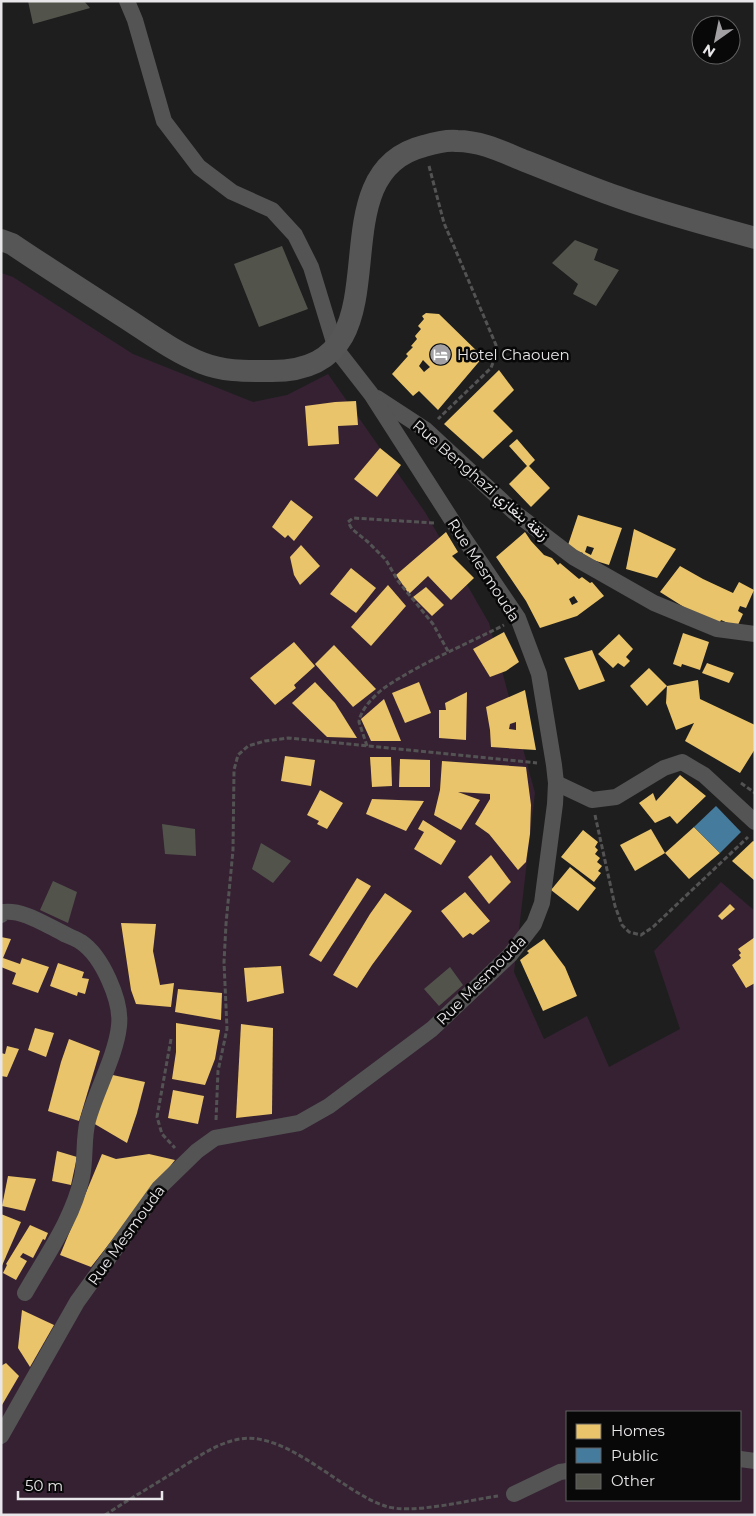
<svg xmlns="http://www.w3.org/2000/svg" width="756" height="1516" viewBox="0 0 756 1516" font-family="Montserrat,Vazirmatn,sans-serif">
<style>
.green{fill:#352132;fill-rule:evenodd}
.homes{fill:#e9c46a;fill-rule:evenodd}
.public{fill:#457b9d}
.building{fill:#52544c}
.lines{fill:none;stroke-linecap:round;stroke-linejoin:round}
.path{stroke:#545354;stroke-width:3;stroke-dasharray:5 2.5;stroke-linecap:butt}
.street{stroke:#545454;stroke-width:16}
.secondary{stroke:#565656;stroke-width:22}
.labels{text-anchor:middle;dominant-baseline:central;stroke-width:5;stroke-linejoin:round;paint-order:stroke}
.poi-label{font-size:15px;fill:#e8e6e8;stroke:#090809;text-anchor:start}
.street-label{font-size:15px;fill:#e8e6e8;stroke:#090809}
</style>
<rect width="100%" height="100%" fill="#1f1e1f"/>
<path class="green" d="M1,273L13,277L133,354L253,402L287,395L328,374L425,512L489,623L535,793L514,972L544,1039L587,1016L609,1067L680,1029L654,951L721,882L755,911V1515H1ZM567,1412H740V1500H567Z"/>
<g class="homes">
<path d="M426,313L439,314L483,357L438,410L419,391L413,396L392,374L408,356L406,354L413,347L411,346L417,339L415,336L421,329L418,326L424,319L422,316ZM423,360L430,367L424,372L419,366Z"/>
<path d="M499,370L514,390L493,411L513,431L483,459L444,424Z"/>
<path d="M356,401L358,425L338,426L339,444L308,446L305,406L335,402Z"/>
<path d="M517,439L535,460L529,466L550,488L531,507L509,484L527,466L509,446Z"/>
<path d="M380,448L401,465L377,497L354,479Z"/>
<path d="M291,500L313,517L294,541L288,535L285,538L272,527Z"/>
<path d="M578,515L622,528L609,565L593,560L583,554V553L567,548ZM587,546L594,548L591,555L585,552Z"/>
<path d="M634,529L676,549L657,578L626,569Z"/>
<path d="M446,532L458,552L452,556L474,578L451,600L428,576L409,594L396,575Z"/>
<path d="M525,532L531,541L544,555L552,558L558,565L560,563L579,579L582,577L590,583L592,582L604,596L577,616L540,628L526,601L496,557ZM574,596L578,602L572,605L569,599Z"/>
<path d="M301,545L320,566L300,585L294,575L290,557Z"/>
<path d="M680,566L703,579L733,593L739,582L754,590L746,608L740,606L738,611L743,614L737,627L721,620L719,624L687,609L660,592Z"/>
<path d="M351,568L376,588L356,613L330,594Z"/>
<path d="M388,585L406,606L371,646L351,627Z"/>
<path d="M426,587L444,605L432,616L413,597Z"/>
<path d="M504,632L519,662L506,671L490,677L473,649Z"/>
<path d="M683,633L709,642L700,670L682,664L681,667L673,664Z"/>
<path d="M619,634L633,649L626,657L630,661L624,667L618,663L613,668L598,654Z"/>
<path d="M294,642L315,666L294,685L296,688L275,705L250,678Z"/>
<path d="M334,645L376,689L353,707L315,664Z"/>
<path d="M592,650L605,681L579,690L564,658Z"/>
<path d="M707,663L734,673L729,683L702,673Z"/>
<path d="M649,668L667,686L647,706L630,686Z"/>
<path d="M698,680L700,699L755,725V749L740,773L685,741L694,723L676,730L666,703L667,686Z"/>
<path d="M315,682L335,703L357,738L327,737L292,703Z"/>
<path d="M419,682L431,713L405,723L392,693Z"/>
<path d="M525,690L536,750L491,747L490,730L486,707ZM516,722V730L509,729L510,724Z"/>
<path d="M467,692L466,740L439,738V710H446L445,703Z"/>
<path d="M384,699L401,741H371L361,719Z"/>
<path d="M285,756L315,760L311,786L281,781Z"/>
<path d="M370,757H391L392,786L372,787Z"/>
<path d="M400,759L430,760V787H399Z"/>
<path d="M442,761L526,767L531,805L530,834L526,862L518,870L489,834L475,824L490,799V794L458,792L480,800L461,830L434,815L440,790Z"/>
<path d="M680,775L706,796L677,824L670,816L655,823L639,803L653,793L656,801Z"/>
<path d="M320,790L343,803L327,829L317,824L319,821L307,815Z"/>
<path d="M372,799L424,801L406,831L366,814Z"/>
<path d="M423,820L456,841L441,865L414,849L424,832L418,829Z"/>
<path d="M694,827L720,853L689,879L665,853Z"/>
<path d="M651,829L665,853L635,871L620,845Z"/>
<path d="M583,830L598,842L595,847L598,850L595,854L600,858L597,862L602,866L598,871L601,873L594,882L561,857Z"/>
<path d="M753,841L755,842V881L732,861Z"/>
<path d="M491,855L511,882L489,904L468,877Z"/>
<path d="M570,867L596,888L578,911L551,890Z"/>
<path d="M357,878L371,886L321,962L309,955Z"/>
<path d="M465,892L490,921L473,935L470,933L463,938L441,911Z"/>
<path d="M385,893L412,911L372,965L357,988L333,975L370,914Z"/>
<path d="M730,904L735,909L722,920L718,916Z"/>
<path d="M121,923L156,924L153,951L160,985L174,983L171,1007L136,1004L131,990Z"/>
<path d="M1,937L11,939L3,958L20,964L22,958L49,967L38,993L12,984L16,973L1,967Z"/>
<path d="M755,937V983L746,988L732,965L741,958L739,955L741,953L738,949Z"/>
<path d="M544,939L565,967L577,996L543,1011L520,960L529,953L527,951Z"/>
<path d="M58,963L84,972L82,978L89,979L85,994L78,992L77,996L50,986Z"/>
<path d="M281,966L284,993L247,1002L244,968Z"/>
<path d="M178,989L222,993L221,1020L175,1012Z"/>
<path d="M176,1023L220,1030L215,1059L205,1085L172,1079L176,1052Z"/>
<path d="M241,1024L273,1028L272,1114L236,1118Z"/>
<path d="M35,1028L54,1033L46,1057L28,1050Z"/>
<path d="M69,1039L100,1051L79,1121L48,1111L61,1062Z"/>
<path d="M7,1046L19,1049L7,1077L1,1076V1053L5,1054Z"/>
<path d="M108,1074L145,1082L137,1113L127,1143L93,1123Z"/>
<path d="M173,1090L204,1096L198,1124L168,1118Z"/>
<path d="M57,1151L77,1157L71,1185L52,1181Z"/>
<path d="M102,1154L116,1159L149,1154L175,1160L91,1267L60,1255Z"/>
<path d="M8,1176L36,1179L25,1211L2,1206Z"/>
<path d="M1,1214L21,1222L1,1268Z"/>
<path d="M30,1225L48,1233L45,1240L43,1239L33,1258L23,1253L20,1257L27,1261L16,1280L3,1273L7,1265L6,1264Z"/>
<path d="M22,1310L54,1325L30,1367L18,1348Z"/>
<path d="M6,1363L19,1376L2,1405L1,1366Z"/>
</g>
<path class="public" d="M716,806L741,832L720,853L694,827Z"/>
<g class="building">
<path d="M28,1H84L90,8L33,24Z"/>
<path d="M575,240L598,249L594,260L619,270L596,306L573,294L578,284L552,263Z"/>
<path d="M282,246L308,309L259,327L234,264Z"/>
<path d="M162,824L195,829L196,856L165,854Z"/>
<path d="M261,843L291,861L273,883L252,869Z"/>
<path d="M53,881L77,892L68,923L40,910Z"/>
<path d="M450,967L463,985L439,1006L424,989Z"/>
</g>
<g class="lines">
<g class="path">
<path d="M429,166L444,223L496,345V354L491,368L438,419"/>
<path d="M434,523L353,518L348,522L352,529L368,542L386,560L398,581L433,624L449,653"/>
<path d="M367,746L359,722C360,710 376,693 387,686C423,662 465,645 504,625"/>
<path d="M741,783L755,793"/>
<path d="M595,815L615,906L622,925L629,932L641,935L653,927L748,837"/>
<path d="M171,1039L157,1117L162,1134L175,1148"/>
<path d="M216,1120L218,1071L227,1029L224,962L226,924L233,850L234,770L238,755L248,746L265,741L288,738L537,763"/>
<path d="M105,1515C128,1500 152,1486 176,1471C195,1459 216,1443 240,1439C287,1431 342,1492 385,1506C411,1515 469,1500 498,1496"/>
</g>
<g class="street">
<path d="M377,398L426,430L514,512L573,557L654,603L717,629L755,634"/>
<path d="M556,783L592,800L616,797L664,768L682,762L704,775L755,822"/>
<path d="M1,915L4,912C23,910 44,924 61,932C67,936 75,938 81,942C102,956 122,1001 119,1026C116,1055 96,1091 88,1120C83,1138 86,1158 82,1177C73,1219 46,1256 25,1293"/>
<path d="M1,1436L77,1302L159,1188L197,1151L215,1138L299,1123L329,1106L432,1029L510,955L534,924L542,903L555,804L556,783L554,765L539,674L518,618L455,525L371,394L336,349L311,267L295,235L272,210L232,192L199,167L164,121L135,20L127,1"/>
<path d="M740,1459L755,1461"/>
<path d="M514,1494L560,1472L567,1471"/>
</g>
<path class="secondary" d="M1,240L12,244C49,269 87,293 124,317C149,333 174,352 202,363C225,372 247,371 272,371C417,371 308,175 424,146C434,143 447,140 457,141C481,141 503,152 525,161C556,173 586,186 618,197C662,213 709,225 755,238"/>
</g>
<defs>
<symbol id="hotel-disc" viewBox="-11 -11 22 22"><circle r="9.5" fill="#a2a0a2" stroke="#090809"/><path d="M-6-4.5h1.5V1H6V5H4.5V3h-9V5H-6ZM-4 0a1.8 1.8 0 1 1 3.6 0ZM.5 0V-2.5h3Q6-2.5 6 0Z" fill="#fff"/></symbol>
</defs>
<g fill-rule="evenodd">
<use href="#hotel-disc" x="428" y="342" width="25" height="25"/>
</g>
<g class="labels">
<g class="poi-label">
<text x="457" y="354">Hotel Chaouen</text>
</g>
<g class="street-label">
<text transform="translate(481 480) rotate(41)">Rue Benghazi زنقة بنغازي</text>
<text transform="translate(484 570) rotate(57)">Rue Mesmouda</text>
<text transform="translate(481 980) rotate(-45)">Rue Mesmouda</text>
<text transform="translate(126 1235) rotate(-54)">Rue Mesmouda</text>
</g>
</g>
<rect width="756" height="1516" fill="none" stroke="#e8e6e8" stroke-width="5"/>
<rect x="566" y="1411" width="175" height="90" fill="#090809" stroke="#626162"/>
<rect x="576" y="1424" width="25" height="15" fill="#e9c46a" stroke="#626162"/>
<text x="611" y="1436" font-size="15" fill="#e8e6e8">Homes</text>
<rect x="576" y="1448" width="25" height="15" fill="#457b9d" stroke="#626162"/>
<text x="611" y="1461" font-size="15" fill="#e8e6e8">Public</text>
<rect x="576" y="1474" width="25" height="15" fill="#52544c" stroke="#626162"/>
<text x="611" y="1486" font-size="15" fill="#e8e6e8">Other</text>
<g transform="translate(716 40) rotate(213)"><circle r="24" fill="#090809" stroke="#626162"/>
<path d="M0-4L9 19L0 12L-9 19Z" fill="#a2a0a2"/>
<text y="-8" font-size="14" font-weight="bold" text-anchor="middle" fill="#e8e6e8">N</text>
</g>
<path d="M18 1491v8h144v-8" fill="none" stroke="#e8e6e8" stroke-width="2.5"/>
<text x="25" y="1491" font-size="15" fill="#e8e6e8" stroke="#090809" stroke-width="4" paint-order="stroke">50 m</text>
</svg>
